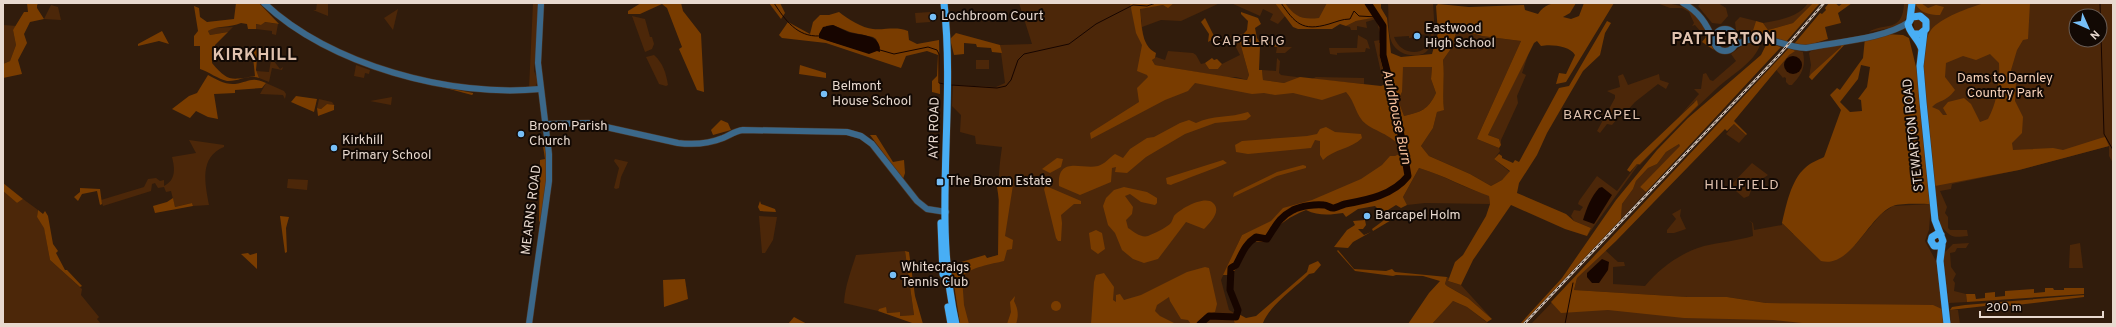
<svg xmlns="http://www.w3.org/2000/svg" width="2116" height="327" viewBox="0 0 2116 327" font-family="Overpass,sans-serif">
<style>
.green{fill:#4c2709;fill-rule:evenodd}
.forest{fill:#793c00;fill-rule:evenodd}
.water{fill:#170500}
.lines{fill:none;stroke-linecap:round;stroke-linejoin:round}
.stream{stroke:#170500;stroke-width:1}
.river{stroke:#170500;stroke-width:7}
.minor-casing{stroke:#4b3627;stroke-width:7}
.major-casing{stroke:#4b3627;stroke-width:8}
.minor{stroke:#3b688a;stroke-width:6}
.major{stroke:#48aef5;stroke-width:7}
.rail-casing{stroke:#cbbcb1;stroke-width:2.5}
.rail{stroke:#120904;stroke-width:1;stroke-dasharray:3;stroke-linecap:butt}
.poi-dot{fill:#77bff7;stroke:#120904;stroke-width:1.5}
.labels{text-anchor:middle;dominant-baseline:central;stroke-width:4;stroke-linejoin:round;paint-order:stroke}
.poi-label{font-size:13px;fill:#e8d9cf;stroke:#120904;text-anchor:start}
.park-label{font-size:13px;fill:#fad4bb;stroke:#120904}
.street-label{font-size:13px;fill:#e8d9cf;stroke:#120904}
.neighbourhood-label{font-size:14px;letter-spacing:1px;fill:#e0c2af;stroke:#120904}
.water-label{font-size:14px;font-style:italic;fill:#f8c09b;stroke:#120904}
.district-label{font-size:17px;font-weight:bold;letter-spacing:1px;fill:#e0c2af;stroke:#120904}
</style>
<rect width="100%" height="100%" fill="#311c0c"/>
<g class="green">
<path d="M317,3H328V16L313,10H316Z"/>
<path d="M533,3H539L534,71L538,81L535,87L529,89Z"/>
<path d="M1019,3H1138L1149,69L1267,88H1385L1411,154L1401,164L1242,235L1221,280L1229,310L1253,324H962L951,270L998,255C999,218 996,183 1002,147L976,144L975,136L960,132L961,115L952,106L953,85L996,87L1005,83L1000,45L1032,44Z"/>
<path d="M1174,3C1190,5 1204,3 1220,3L1181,21L1161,20L1142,27L1140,8L1163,5L1168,7Z"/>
<path d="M1231,3H1368L1383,26V43H1379V54L1385,82L1382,77L1374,41L1380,40L1381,36L1376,19L1366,22L1367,28L1357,26V30H1351L1350,27L1346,26L1356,21L1374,17L1306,26L1287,14L1278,24L1270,20L1273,14L1263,9L1260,16Z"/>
<path d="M1388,3H1433C1434,22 1440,60 1410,55C1402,54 1396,50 1392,43C1387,32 1389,16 1388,3ZM1431,34C1431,57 1401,58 1394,37L1409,36V38L1416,37L1417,35Z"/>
<path d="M1657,3C1686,3 1696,11 1709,37L1705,31L1701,32L1695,25L1692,26L1694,23L1689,12L1682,8H1670Z"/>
<path d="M1701,3H1718L1726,8L1728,16L1721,24L1712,23L1698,6Z"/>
<path d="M1808,3H1813L1793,23L1768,30L1763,23C1779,20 1798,18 1808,3Z"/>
<path d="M1904,3H1908V15L1903,23L1890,28L1869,32C1883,22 1903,34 1904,3Z"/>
<path d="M1911,3H2113V163L2109,156V146L2019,170L1952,184L1951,189L1940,191L1947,207L1945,213L1948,217V228L1950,230H1967L1968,236C1951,238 1951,237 1940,225ZM2076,16H2100V40H2076Z"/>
<path d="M51,5L58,7L61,20L44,19Z"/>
<path d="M398,9L393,30L384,18Z"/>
<path d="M930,12V22L916,23L915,13Z"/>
<path d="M632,16L645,19L650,37H652L654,44L652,49L645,52Z"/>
<path d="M1740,17L1756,21L1753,30L1758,34L1753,32L1745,36L1736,30L1735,22Z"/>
<path d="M264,22L278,24L276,35L272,34V31L256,29L255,24L261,25Z"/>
<path d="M3,25L17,26L13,30L16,45L10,61L3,64Z"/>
<path d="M233,27L228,32L210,35L208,31L212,28Z"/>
<path d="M1461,30L1482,36L1521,41L1478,136L1477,139L1499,148L1500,151L1494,159L1510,172L1502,180L1491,186L1470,174L1429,156L1421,146L1433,128L1437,112L1444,109C1442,93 1445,77 1443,60L1450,50L1457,31Z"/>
<path d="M1244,33L1239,39L1249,75L1247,80L1236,77H1226L1155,65L1152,60L1156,57L1165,60L1168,51L1193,53L1196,55L1201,64L1205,63L1209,69H1218L1222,64L1240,55L1230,36L1233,34L1235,37Z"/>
<path d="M1358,35L1367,40L1370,49L1366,48L1365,52L1337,53V55L1330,54L1329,48H1357Z"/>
<path d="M1757,42L1760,45C1754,63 1730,76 1717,88C1690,113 1665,139 1640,165H1638L1587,236L1591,228L1574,221L1571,216L1574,210L1580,211L1583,207L1578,204L1579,201L1597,176L1617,191L1637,164H1640L1697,105L1694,102L1678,118L1699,94L1694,89H1701L1703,74L1706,73L1710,80L1713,81L1736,61L1731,54L1743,45Z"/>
<path d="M1846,43L1812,80L1809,77L1811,65L1809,53L1811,51Z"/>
<path d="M1277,47H1292L1285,53H1276Z"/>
<path d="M1789,48L1803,52C1806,67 1802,74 1792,85H1789L1786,82V78L1784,77L1783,78L1773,66Z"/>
<path d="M1529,52L1522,73L1526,75L1517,96L1518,103L1501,140V145L1499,139L1488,135Z"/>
<path d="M259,54L275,55L276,59L273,60L280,69L283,67L282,70L272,68L269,82L259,78L256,71L269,72L271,60L258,58Z"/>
<path d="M654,55C663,63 666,73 668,85L666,86L659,84L646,57Z"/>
<path d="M1277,58L1280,61L1279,73L1281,75L1304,78L1284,83L1263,80L1262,70L1276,71Z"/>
<rect x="976" y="60" width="13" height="9"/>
<path d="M356,65L370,70L369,74L365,73L364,78L354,76Z"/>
<path d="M1402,67H1432L1431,79L1436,93C1428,110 1421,112 1404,116L1398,100L1402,92Z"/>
<path d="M1623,74L1628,85L1659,74L1660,80L1669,83L1666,89L1658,84L1635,102L1624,114H1621L1612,125L1607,124L1600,133L1597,131L1615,98V95L1607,91L1620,87L1618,76Z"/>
<path d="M1316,77L1364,78V84L1312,79Z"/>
<path d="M266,83L284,91L286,94L285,99L283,95L260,94Z"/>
<path d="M392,97L391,105L370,101Z"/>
<path d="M319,99L332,102L335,106L327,104L321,109L317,108Z"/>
<path d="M1734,124L1746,135L1739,143L1726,134Z"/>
<path d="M189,140L224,145V147C199,157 205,183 209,205L193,206L192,203L175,207L171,191L166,192L164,187L158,188L155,183L152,184L151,191L103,206L101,200L144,187L148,179L156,178L160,181L164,180V186C176,180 175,169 172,157L196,153Z"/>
<path d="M1679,144L1681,146L1640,187L1646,192L1621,219L1622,204L1633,189L1636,181L1648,168L1657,164L1666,152Z"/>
<path d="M615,159L628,162L621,177L619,188L616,189L614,188L619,168L614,161Z"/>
<path d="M1752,163L1768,175L1753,185L1749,196L1744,198L1736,191H1732L1729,187Z"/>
<path d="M1419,168C1444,175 1465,189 1489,195L1490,204L1425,203L1407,205L1403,197Z"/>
<path d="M288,179L308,180L307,190L287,188Z"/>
<path d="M3,191L17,203L23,199L38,210L37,217L44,227L50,260L82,289L81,295L99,317L97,319L101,324H3Z"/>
<path d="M1931,204L1929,230L1925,241L1936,261L1942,309L1766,303L1727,297H1687L1574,290L1577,278L1605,250L1618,262H1624L1625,266L1613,267V284L1645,286C1660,268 1680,253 1704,246C1720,242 1737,241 1753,236L1752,223L1748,220L1753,223L1754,230L1782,225V223L1793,234L1855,245L1881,214L1893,206Z"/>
<path d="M1681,209L1680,216L1686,229L1674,233H1667V230L1676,219L1672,214Z"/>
<path d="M759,216L777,217L773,240L765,253H762Z"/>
<path d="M1969,243L1966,248H1957L1955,252L1950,253L1951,267L1956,274L1953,280L1955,283L1954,291L1966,294L1967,302L1949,303L1943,254L1953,244Z"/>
<path d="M2080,243L2083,268H2069L2070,245Z"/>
<path d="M905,251L914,315L900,316V312L887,313L879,309L878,311L844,303C845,286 851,271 856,255Z"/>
<path d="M1447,277L1449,278L1448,281L1461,285L1492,319L1468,298L1447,286L1445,284Z"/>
<path d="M1558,296L1945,324H1531Z"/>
<path d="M1453,301L1467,307L1489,324H1432Z"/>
<path d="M1950,310H1958L1960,324H1951Z"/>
</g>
<g class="forest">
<path d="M27,3H39L37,5V8L44,19L30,22L24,34L27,43L18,60L22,74L3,78V64L10,61L16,45L13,30L24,12H28Z"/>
<path d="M236,3H259L279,24L265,22L261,25L256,24V29H248L247,24L241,23C230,28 216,25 208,31L210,35L228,32L215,45L212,63C228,82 231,80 255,76L252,48H258L256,70L259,78C249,74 238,82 227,81C218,79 209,72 200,69V46H194V36L198,31L194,6L199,8L200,17L207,22L234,19Z"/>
<path d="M641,3H681L683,11L701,34L704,92L697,90L679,49L682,47L667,8L662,4L640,14H628V11Z"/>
<path d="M769,3H780L785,13L781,19Z"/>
<path d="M1130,3H1174L1168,8L1163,5L1140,9C1142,23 1140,45 1156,53L1155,58L1152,60L1155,65L1247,80L1249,75L1239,39L1247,30L1248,21L1241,14V12L1258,18L1261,24L1255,28L1257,38L1259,41L1281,42L1280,47L1260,46L1259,70H1262L1263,80L1284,83L1300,77L1381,86L1386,84L1379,54V43H1383C1384,33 1382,25 1377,17L1356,21L1346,26L1340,24L1332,29H1298L1293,27L1275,3H1285C1295,17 1302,20 1319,18L1327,3H1381V8L1387,18L1391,53L1401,57L1432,54L1438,33L1436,6L1438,4L1469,7L1524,5L1525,10L1538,14C1547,0 1559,3 1576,3L1570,13L1563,17L1571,19L1579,16L1584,3H1614L1566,82L1556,84L1559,73L1566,74L1575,55C1570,46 1551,44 1541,46L1537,41L1534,43L1488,135L1499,139L1501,145L1499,148L1477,139L1478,136L1521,41L1482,36L1461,30L1457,31L1450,50L1443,60C1445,77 1442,93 1444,110L1437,112L1433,128L1421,146L1429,156L1470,174L1491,186L1502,180L1510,171L1494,159L1499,154L1502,156V158L1513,163L1515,160L1519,162L1559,88L1569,86L1607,21L1611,23L1605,33L1600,55L1583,71L1547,133L1537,155L1519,183L1517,193L1566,214L1574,221L1591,228L1587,236L1565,229L1511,205L1473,260L1461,285L1448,281L1455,262L1463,255L1486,216L1490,204L1489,196C1466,188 1443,175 1419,168L1403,197L1407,205L1401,208L1396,205L1388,210L1393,219L1373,231L1372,229L1387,218L1375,206L1358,209L1346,217L1343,213C1330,215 1318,216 1306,210C1287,218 1278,224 1266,242L1246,241L1239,265L1231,275H1223L1242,235L1271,221L1283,208L1312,200L1361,179L1382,165L1390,156H1395L1402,153C1399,137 1378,133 1366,124C1356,117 1355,101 1346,92L1322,100L1293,93L1275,95L1264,93L1252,94L1195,83L1188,91L1165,100L1091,139L1090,133L1139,102L1137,88L1148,77L1147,75L1137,71L1142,45L1136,33ZM1403,67H1432L1431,79L1436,93C1428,110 1421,112 1404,116L1398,100L1402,92Z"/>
<path d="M1813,3H1820L1786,42L1758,34L1753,30L1756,21L1763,23L1768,30L1793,23Z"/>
<path d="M1829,3H1835L1839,6L1843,3H1852L1838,13L1841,23L1825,27L1828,39L1806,46L1794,44L1820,13L1822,14L1826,10L1825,8Z"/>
<path d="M1915,3H1921L1928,8L1936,5L1944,7L1940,15C1929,15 1920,13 1915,3Z"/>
<path d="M1985,3H2030L2028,39L2023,40L2017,50L2011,70L2016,81L2015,101L2023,117L2022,133L2012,143L2013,150L2053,148L2063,150L2101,138L2105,137L2109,146L2019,170L1935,186C1931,155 1913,53 1931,30C1940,18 1970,7 1985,3ZM1990,54L1999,63C2000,81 1997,103 1988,119L1980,122L1971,104L1964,98L1948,102L1943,108L1947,115H1943L1939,110L1932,107C1940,99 1945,103 1955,90L1945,77L1946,63L1963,56L1976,60Z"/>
<path d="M839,12C848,19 862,28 873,29C886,30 896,26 908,31L909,40L917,44L939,40L940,94L932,92V81L937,76L938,55L927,51L906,56L901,68L826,43L782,38L779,35L788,22L810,34L813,22L820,15H829ZM833,25L850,32L873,37L876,39L880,48L869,53L826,40V26Z"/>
<path d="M1205,18L1215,38L1208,42L1209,34L1201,22Z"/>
<path d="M162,31L169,44L159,41L138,46V44Z"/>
<path d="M1705,31L1714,50L1702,42L1706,37L1701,32Z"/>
<path d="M956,33L1000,45L1002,53L992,52L991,48L977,47L976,44L964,43V54L954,55L950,39Z"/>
<path d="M1886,34L1903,35L1909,38L1917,71L1931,204C1921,204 1901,203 1893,206C1869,215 1851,269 1821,261L1782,223C1786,206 1791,180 1805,168C1810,163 1818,160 1824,157L1841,110L1830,95L1837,88L1840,90L1863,58L1865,38ZM1861,65L1870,67L1867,87L1858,99L1861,100L1862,111L1850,112L1840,102L1858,79Z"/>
<path d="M1767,43L1781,47L1646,192L1640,187L1680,146L1679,144L1666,152L1657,164L1648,168L1636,181L1633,189L1622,204L1621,219L1523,323L1520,324L1562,278L1616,200L1657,150L1688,118L1761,55Z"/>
<path d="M1846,43L1812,80L1809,77L1811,74L1841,47V44Z"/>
<path d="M1789,48L1795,51L1789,55L1734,121L1747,134L1746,135L1734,124L1727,131L1725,129L1616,241L1577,278L1574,290L1687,297H1727L1766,303L1933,305L1944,310L1945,324H1812L1773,320L1684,318L1608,310L1561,313L1551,302Z"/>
<path d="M1212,58L1214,60L1217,59L1222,64L1218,69H1209L1205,63Z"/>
<path d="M800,65L826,73V78L799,74Z"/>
<path d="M208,75C216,79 225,85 235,84C249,82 251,76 266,83L262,88L235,90V93L214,94L218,119L208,117L196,111L190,118L172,109L189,96L197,93Z"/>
<path d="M438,86L473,93V94L472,95Z"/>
<path d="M296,96L317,99L314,112L291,102Z"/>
<path d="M1697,100L1698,105L1640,164H1637L1630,172L1627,170L1634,160Z"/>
<path d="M327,104L334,105V110L318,116L317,108L321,109Z"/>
<path d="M1248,112L1251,116L1246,120L1215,123L1185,134L1146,157L1127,173L1115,172L1116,167L1112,168L1111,182L1080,195L1059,186C1057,155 1082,170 1098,166C1105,164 1109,158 1115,154L1123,158L1130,149L1147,138L1154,137L1180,123L1189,120L1196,123C1212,115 1230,118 1248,112Z"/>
<path d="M721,120L728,123L731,130L713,135L711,130Z"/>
<path d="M1326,127L1335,132L1361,134L1362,138C1351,149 1334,149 1323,160L1320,155V141L1315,140L1311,148L1248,154L1236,152L1235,145L1242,141L1307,136L1317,134L1320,129Z"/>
<path d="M870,135H876L893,162L904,160L905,173L903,179Z"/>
<path d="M545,145L548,168L541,220L539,222L540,160L545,159L543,146Z"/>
<path d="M1057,158L1063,159L1061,167L1050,173L1042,169Z"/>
<path d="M1223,160L1227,163C1224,165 1180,181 1171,185L1167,184L1166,178Z"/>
<path d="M1303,165L1306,166V168L1277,176L1233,197L1234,193L1277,172Z"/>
<path d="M998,176L1012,178L1013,185L1005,236L1013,240L1012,249L1007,250L1004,261C992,264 970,267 962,277L964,305L969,324H960L951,265L985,255L987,258L998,255L999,200L997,187Z"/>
<path d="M3,183L23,199L17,203L3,191Z"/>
<path d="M1046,186L1081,201V204H1074L1061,215L1062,223L1061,241H1058L1056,238L1044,189Z"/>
<path d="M1124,187L1147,192L1157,198V203L1155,205L1141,202L1130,194L1125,196L1133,207L1132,214L1126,220L1128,228C1134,232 1141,238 1148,236C1155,233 1164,229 1170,224C1172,222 1173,218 1174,216C1181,208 1205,195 1213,203C1222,211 1210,223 1204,229L1186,222L1158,259L1144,263L1133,259L1122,250L1115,233L1108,225L1103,206L1106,198L1114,190Z"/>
<path d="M80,188L100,189L102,204L100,205L97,191L82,194L78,201L74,197L80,192Z"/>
<path d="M173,198L175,207L192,203L193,206L155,213L153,206L167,202Z"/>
<path d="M760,201L761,204L775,209L776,212L760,211L758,207Z"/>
<path d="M38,210L43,214L45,211L48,216L53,244L58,251L56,253L65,270H67L82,286L80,287L50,260L44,228L37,217Z"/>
<path d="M280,216L289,217L286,228L287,252L285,253Z"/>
<path d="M1365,220L1366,225L1363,229H1358L1364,235L1371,232L1353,242L1348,248L1334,247L1347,230L1355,225L1353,221Z"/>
<path d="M1096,230L1102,233L1105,249L1098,254L1091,249L1089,233Z"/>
<path d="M1338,250L1354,269L1386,271L1392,269L1395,272L1447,277L1445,284L1447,286L1468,298L1492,319L1487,322L1467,307L1453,301L1432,324H1408L1429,293L1440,281L1423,276L1396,275L1393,276L1355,271L1337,251Z"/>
<path d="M905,251L909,252L915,296L923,324H915L878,311L879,309L886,307L887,313L900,312V316L914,315Z"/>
<path d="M248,253L250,255L257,253V269L241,254Z"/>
<path d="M1318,261L1321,265L1314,273L1309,274C1296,287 1269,306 1263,323L1265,324H1235L1232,314L1235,312L1246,318L1256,316L1307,272L1309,265Z"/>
<path d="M1205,267L1209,268L1217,304L1215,312L1205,315L1197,324H1191L1188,320L1181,319L1170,301L1169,297L1157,305L1155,311L1160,316L1176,324H1091L1094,282L1096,275L1104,273L1114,287L1113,300L1116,302V295L1120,294L1124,300L1141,295L1187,272Z"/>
<path d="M685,279L688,299L664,307L663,280Z"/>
<path d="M2045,288H2053L2054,290H2064V288H2084V294L1967,302L1966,294H1975L1976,299L1985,298V293L1995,292V297L2005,296V291L2034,289V293L2045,292Z"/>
<path d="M2084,295V297L2008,306L1994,305L1950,310L1952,307L1965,305Z"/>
<path d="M1015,296L1014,301C1018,309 1019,315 1016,324H1007L1011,312L1010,302Z"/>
<circle cx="1056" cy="306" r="5"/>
<path d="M794,317L807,324H788Z"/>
</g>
<g class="water">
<path d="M833,25C838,27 843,30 848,32C861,36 881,33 880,52L877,51L869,54L819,38V34L823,27Z"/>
<circle cx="1793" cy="65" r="9"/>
<path d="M1602,187L1612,195L1594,224L1583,220C1587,207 1591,197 1599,188Z"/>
<path d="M1602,259L1609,262L1608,270L1599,283H1592L1587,277V273Z"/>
</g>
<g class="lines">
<g class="stream">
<path d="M774,3C785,20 797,37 819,36"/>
<path d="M1281,3C1295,23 1302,32 1329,24C1336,22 1342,19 1350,19L1354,11L1359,16L1377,17"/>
<path d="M2100,3L2104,134L2113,150"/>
<path d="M880,50L894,54L928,47L937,50L939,54V83L944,84"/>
<path d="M951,85L997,88L1006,86L1011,80L1018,60L1024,54L1069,44L1096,24L1133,5L1147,6L1156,3"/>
<path d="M1565,324L1573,283"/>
</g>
<path class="river" d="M1200,324L1209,316L1236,317L1238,310L1230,290L1231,268L1236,265C1242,254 1245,244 1256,237L1267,239C1276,226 1278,218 1293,210C1301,206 1315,204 1324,205C1327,205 1330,208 1333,208C1336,208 1341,205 1345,204C1368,200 1393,195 1408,176L1396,106L1383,55V26L1368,3"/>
<defs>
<g id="minor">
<path d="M264,3C329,65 452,98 540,89"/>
<path d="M1683,3C1699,12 1706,23 1713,39"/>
<circle cx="1725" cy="40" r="11"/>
<path d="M1735,45C1766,29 1777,47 1806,48C1835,42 1885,39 1909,22"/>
<path d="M545,124L588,123L678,143C694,145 708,144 723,138C730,135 735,131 743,130L847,132L861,136L872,144L917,201L927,209L946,212"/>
<path d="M529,324L549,181V154L538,63L541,3"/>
</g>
<g id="major">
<path d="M944,3C956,109 932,219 956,324"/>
<path d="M1910,19L1912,3"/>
<path d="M1924,32L1920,66L1923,102L1935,220L1943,241L1940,246H1934L1931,241L1932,237L1937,234L1941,235"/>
<path d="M1914,34H1920L1926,29V21L1920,16L1912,17L1908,24C1909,32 1918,39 1921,47"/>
<path d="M941,223L943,274"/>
<path d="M1942,245L1940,261L1947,324"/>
<path d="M948,307L951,324"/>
</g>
</defs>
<use href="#minor" class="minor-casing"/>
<use href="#major" class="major-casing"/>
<use href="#minor" class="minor"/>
<use href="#major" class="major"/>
<defs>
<path id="rail" d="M1524,324L1779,55L1824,3"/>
</defs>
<use href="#rail" class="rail-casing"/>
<use href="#rail" class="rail"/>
</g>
<g class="poi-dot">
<circle cx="933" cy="17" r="4"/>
<circle cx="1417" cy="36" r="4"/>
<circle cx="824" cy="94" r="4"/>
<circle cx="521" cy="134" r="4"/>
<circle cx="334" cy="148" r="4"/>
<rect x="936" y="178" width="8" height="8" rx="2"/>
<circle cx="1367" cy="216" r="4"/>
<circle cx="893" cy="275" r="4"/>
</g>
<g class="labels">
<g class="poi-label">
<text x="941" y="17">Lochbroom Court</text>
<text x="1425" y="29">Eastwood<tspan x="1425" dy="15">High School</tspan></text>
<text x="832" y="87">Belmont<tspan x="832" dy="15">House School</tspan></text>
<text x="529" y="127">Broom Parish<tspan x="529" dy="15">Church</tspan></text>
<text x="342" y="141">Kirkhill<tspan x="342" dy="15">Primary School</tspan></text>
<text x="948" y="182">The Broom Estate</text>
<text x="1375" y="216">Barcapel Holm</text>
<text x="901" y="268">Whitecraigs<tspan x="901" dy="15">Tennis Club</tspan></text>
</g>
<g class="park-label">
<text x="2005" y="79">Dams to Darnley<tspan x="2005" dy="15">Country Park</tspan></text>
</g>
<g class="street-label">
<text transform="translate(935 128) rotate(-89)">AYR ROAD</text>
<text transform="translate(1914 135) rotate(-96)">STEWARTON ROAD</text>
<text transform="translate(532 210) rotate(-83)">MEARNS ROAD</text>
</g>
<g class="neighbourhood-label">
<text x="1249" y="41">CAPELRIG</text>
<text x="1602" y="115">BARCAPEL</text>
<text x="1742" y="185">HILLFIELD</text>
</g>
<g class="water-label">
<text transform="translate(1396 117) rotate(78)">Auldhouse Burn</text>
</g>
<g class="district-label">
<text x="1724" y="40">PATTERTON</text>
<text x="255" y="56">KIRKHILL</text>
</g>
</g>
<rect width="2116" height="327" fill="none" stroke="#e8d9cf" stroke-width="8"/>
<g transform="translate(2088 28) rotate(135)"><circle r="19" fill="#120904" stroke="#685c55"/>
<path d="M0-3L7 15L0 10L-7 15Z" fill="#77bff7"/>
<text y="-6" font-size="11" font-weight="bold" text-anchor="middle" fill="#e8d9cf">N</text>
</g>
<path d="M1980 311v6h123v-6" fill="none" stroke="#e8d9cf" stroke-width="2"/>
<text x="1986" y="311" font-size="12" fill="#e8d9cf" stroke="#120904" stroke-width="3" paint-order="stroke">200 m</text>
</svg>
